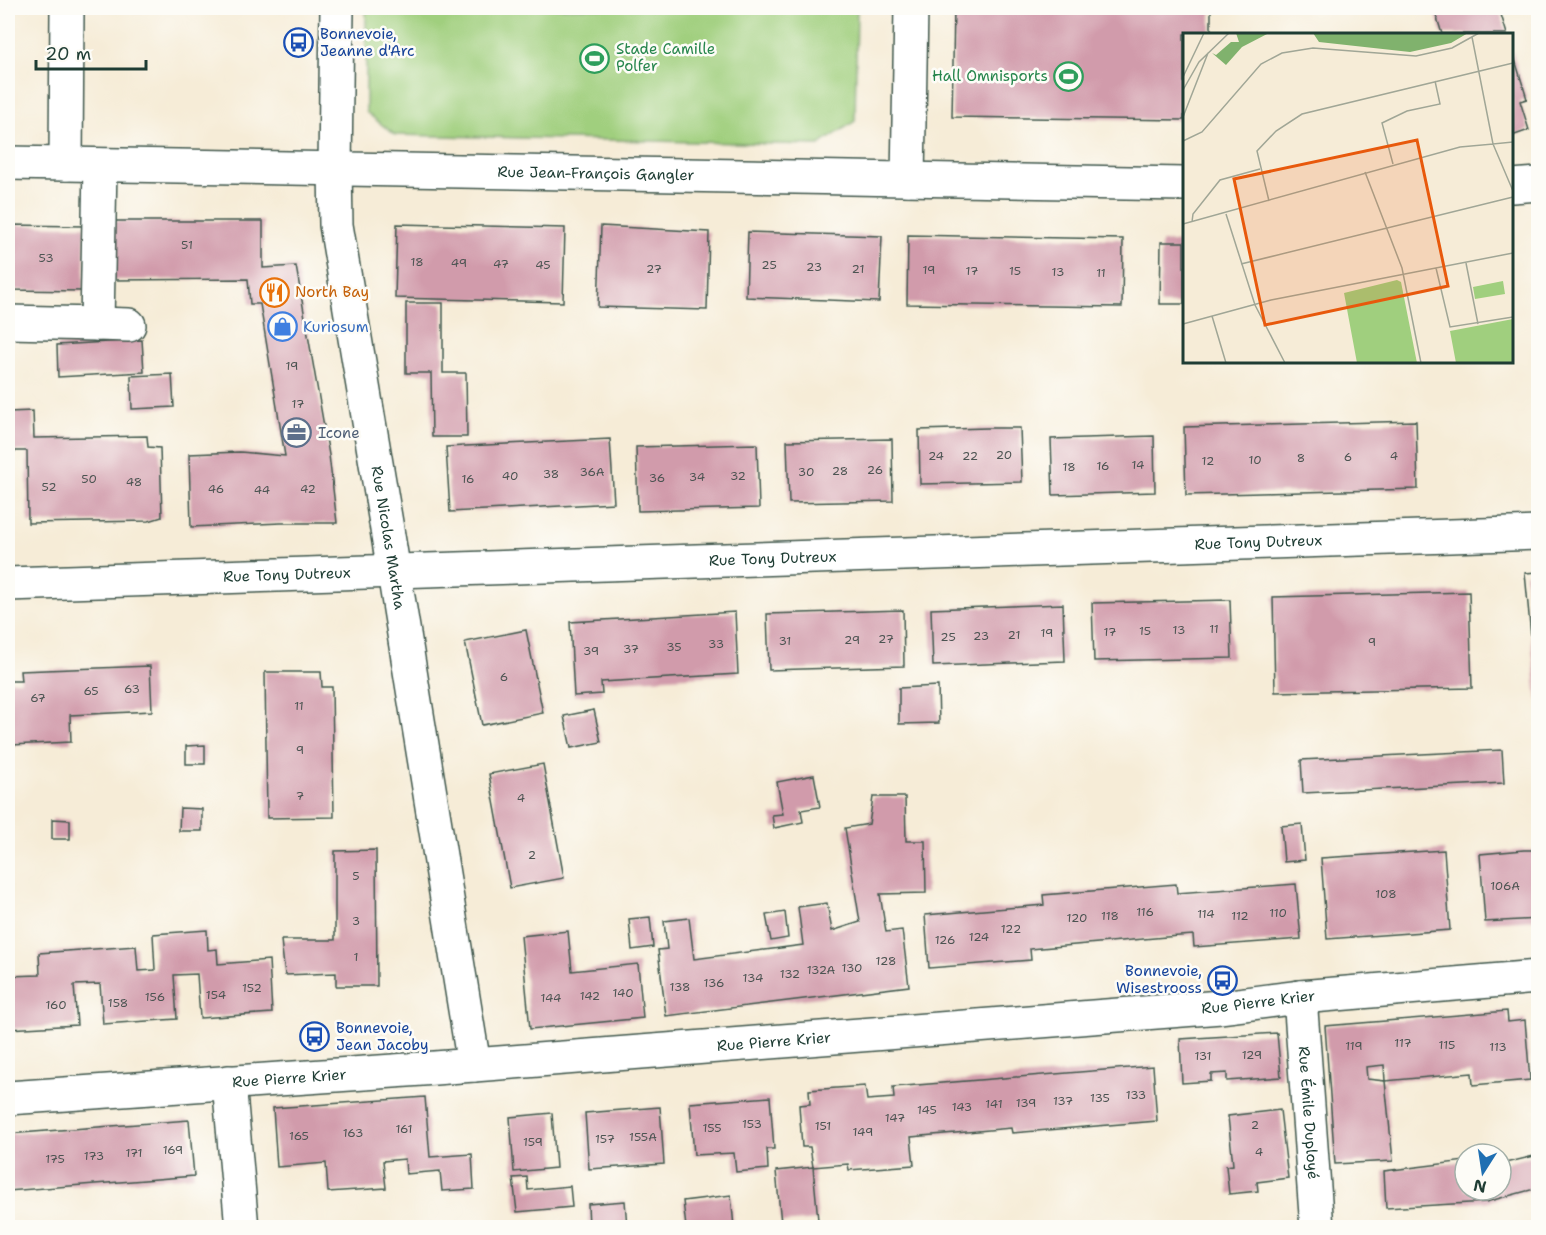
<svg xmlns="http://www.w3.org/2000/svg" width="1546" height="1235" viewBox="0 0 1546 1235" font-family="'Shantell Sans',sans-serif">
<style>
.green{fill:#a0cf7e;stroke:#608659;stroke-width:1.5}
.building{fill:#d19bab}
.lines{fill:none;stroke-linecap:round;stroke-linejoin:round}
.minor-casing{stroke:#3f574c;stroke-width:36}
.major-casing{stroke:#3f574c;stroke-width:36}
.minor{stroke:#fff;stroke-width:33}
.major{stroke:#fff;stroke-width:33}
.labels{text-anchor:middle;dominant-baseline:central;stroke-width:5;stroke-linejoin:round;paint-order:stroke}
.number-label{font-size:12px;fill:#4c5452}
.transit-label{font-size:15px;fill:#164399;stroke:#fdfcf7;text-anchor:start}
.leisure-label{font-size:15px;fill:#27864d;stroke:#fdfcf7;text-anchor:start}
.street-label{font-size:15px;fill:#1f3d34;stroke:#fdfcf7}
.food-label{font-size:15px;fill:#c56008;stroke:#fdfcf7;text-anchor:start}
.shop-label{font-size:15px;fill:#366cbe;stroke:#fdfcf7;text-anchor:start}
.service-label{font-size:15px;fill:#4e5e75;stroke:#fdfcf7;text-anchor:start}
.inset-road{fill:none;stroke:#a0a696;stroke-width:1.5}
.view{fill:#e8590c;fill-opacity:0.15;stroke:#e8590c;stroke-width:3}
.inset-edge{fill:none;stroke:#1f3d34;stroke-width:3}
</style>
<rect width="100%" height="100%" fill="#fdfcf7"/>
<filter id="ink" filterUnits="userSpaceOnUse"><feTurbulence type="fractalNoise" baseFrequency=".0167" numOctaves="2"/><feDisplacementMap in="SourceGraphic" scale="12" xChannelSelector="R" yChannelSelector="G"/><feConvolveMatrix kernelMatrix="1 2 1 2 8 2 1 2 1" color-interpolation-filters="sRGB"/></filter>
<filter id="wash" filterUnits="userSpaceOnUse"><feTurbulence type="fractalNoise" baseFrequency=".008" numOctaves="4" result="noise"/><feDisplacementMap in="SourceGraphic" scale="24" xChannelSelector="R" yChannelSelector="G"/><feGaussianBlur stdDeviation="1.35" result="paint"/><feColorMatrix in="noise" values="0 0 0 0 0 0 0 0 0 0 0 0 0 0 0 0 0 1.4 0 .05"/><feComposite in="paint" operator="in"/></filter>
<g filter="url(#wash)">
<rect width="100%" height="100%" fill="#f6ecd7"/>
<path class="green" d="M366,8H857L855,121L819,145L395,135L366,112Z"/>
<g id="blocks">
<g class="building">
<path d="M8,8H11L10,96H8Z"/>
<path d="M954,8H1211V34H1184V120L952,117Z"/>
<path d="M1434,8H1499L1507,34H1442Z"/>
<path d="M1512,50L1527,99L1520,101L1529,130L1512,136Z"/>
<path d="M111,221H263V268L296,266L329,455L337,523H281L191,527L189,454L240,452L285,456L260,304H250L248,279L111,280Z"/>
<path d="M397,224L565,228L563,302L395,298Z"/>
<path d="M8,225L85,226L84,291L8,290Z"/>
<path d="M601,226L709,232L707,310L598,307Z"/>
<path d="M748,232L882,236L879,302L746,297Z"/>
<path d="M908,235L1123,239L1122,307L907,304Z"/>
<path d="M1161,242H1184V304H1160Z"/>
<path d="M406,303H443V373H466L467,437H432L431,373H406Z"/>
<path d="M142,340L144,372L58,377L57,345Z"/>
<path d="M172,374L174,407L132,409L131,376Z"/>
<path d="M33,411L34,438L147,436L148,447L160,448L162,517L149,521L28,523L27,451H8V412Z"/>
<path d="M1416,421L1418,489L1186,495L1184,427Z"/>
<path d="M987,428H1020L1022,482L920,484L919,430Z"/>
<path d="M1154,436L1155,492L1053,495L1051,439Z"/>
<path d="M610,439L614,503L450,512L446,447Z"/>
<path d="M892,439L893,501L789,503L787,441Z"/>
<path d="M757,444L759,508L638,511L636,447Z"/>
<path d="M1538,572V700H1537L1525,573Z"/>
<path d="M1469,592L1472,688L1275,692L1273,597Z"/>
<path d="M1230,600L1232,658L1094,661L1092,603Z"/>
<path d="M1063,604L1065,661L933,666L931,609Z"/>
<path d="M903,610L904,666L769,670L767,614Z"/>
<path d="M735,612L738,674L601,682L602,694L574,696L570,622Z"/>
<path d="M526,630L543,713L482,725L465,642Z"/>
<path d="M150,666L152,711L70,715L71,742L11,745L10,717H8V681H21L20,671Z"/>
<path d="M265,672H321L322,687H332L334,817L267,818Z"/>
<path d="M938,686L939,723L899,724V688Z"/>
<path d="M594,710L601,742L571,748L564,716Z"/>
<path d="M205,745V764H186V746Z"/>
<path d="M1502,750L1504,783L1303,793L1301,760Z"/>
<path d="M543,764L564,878L510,888L489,774Z"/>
<path d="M814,775L820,807L801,810L803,822L774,828L772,815L783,814L777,782Z"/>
<path d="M873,797H905L906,841H925L926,893L880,894L886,932L902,930L909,986L666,1016L658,950L667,949L664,921L689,918L694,959L803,945L798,907L827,903L832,931L860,922L845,828L869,824Z"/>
<path d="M180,808L202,809V831H179Z"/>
<path d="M52,819L70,820V839H52Z"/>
<path d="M1302,824L1305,860L1284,862L1281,826Z"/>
<path d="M376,850L377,986H336V973L285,975L281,940H335V851Z"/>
<path d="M1444,850L1450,930L1327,939L1321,858Z"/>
<path d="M1524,850H1538V919L1485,922L1480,854Z"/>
<path d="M1176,884L1177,893L1296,884L1301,939L1194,947L1193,935L1166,937L1030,949L1031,960L929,968L925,915L1044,905L1043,895Z"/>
<path d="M785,912L788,938L771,941L766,915Z"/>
<path d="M650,917L653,947L632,950L629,919Z"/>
<path d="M207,930L208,950L217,949L218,964L269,960L272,1013L200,1018L197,974L174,975L177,1019L103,1024L100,984L74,985L77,1025L8,1029V976L40,975L39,953L136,946L138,971L155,970L153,934Z"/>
<path d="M568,931L572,971L638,964L643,1018L530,1029L521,936Z"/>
<path d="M1507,1011L1508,1022L1525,1020L1530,1080L1473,1085L1472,1073L1385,1081L1384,1065L1366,1067L1367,1079L1385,1081L1393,1161L1335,1164L1325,1026Z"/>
<path d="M1277,1033L1281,1077L1227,1081V1073L1211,1074V1081L1182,1083L1180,1039Z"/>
<path d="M1153,1066L1157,1121L1012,1133L1011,1128L911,1137L914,1165L849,1170L848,1164L813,1167L810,1147H802L799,1105L810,1104L809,1090L865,1086L867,1100L894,1098L893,1087Z"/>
<path d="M425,1097L430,1157L472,1154L474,1189L442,1191L440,1171L406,1174L405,1159L383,1161L386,1188L328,1192L326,1163L277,1167L273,1108Z"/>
<path d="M770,1097L774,1149H767L768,1169L736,1172L734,1153L694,1155L690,1103Z"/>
<path d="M660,1107L664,1164L589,1169L585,1113Z"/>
<path d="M1280,1110L1288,1178L1257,1182L1258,1191L1229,1194L1226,1166L1233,1165L1228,1116Z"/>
<path d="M552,1113L556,1168L514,1172L510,1117Z"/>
<path d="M189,1120L194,1176L8,1191V1134Z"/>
<path d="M1538,1155V1188L1486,1202L1386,1208L1384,1171L1465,1161V1190H1501V1164Z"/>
<path d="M813,1167L818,1220L781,1223L776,1171Z"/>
<path d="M527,1177L528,1190L570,1186L572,1207L517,1212L513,1178Z"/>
<path d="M731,1195L734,1227H686L683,1201Z"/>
<path d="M625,1201L627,1227H589L588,1204Z"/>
</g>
</g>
</g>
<g filter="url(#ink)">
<use href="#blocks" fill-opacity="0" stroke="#3f574c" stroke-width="1.5"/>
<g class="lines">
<defs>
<g id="minor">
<path id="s1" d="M337,8L335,169L336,225L385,517L474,1065"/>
<path id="s2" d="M8,163L1184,184"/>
<path d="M66,164L67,8"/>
<path d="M908,179L911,8"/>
<path d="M1512,186L1538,184"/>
<path d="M8,322L97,324L100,165"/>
<path d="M97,324L129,325"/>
<path id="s3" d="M8,584L1538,533"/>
<path id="s4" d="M1300,997L1317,1228"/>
<path d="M229,1082L242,1228"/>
</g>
<g id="major">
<path id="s5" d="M8,1098L422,1069L1221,1007L1300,997L1538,977"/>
</g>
</defs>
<use href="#minor" class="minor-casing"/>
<use href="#major" class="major-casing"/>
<use href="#minor" class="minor"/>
<use href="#major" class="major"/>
</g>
</g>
<defs>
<symbol id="bus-ring" viewBox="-11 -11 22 22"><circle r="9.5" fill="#fdfcf7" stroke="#1a4fb4" stroke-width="1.5"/><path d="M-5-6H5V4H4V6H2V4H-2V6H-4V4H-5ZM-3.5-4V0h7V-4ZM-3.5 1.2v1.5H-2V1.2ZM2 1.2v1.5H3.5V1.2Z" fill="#1a4fb4"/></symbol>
<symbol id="stadium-ring" viewBox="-11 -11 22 22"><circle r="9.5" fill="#fdfcf7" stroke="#2e9e5b" stroke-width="1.5"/><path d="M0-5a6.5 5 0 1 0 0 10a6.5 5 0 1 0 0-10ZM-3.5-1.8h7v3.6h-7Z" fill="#2e9e5b"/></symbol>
<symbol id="restaurant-ring" viewBox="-11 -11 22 22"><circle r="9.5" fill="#fdfcf7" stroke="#e8710a" stroke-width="1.5"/><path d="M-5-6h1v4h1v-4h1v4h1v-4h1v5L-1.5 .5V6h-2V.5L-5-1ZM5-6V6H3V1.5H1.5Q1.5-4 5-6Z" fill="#e8710a"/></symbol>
<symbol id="shop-ring" viewBox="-11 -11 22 22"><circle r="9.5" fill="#fdfcf7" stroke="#3f7fe0" stroke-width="1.5"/><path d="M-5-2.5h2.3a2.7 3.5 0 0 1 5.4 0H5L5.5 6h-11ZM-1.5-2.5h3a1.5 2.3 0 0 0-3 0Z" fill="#3f7fe0"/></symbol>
<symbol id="office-ring" viewBox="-11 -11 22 22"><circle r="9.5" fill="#fdfcf7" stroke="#5c6f8a" stroke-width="1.5"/><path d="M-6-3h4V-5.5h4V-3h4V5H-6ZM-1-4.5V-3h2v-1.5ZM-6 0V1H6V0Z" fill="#5c6f8a"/></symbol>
</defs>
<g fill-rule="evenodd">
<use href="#bus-ring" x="282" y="26" width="33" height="33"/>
<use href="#stadium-ring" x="578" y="42" width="33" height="33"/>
<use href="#stadium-ring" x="1052" y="60" width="33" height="33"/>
<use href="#restaurant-ring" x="258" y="276" width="33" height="33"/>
<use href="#shop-ring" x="266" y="310" width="33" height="33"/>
<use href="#office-ring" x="280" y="416" width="33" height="33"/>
<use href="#bus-ring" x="1206" y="964" width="33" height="33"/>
<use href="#bus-ring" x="298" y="1020" width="33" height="33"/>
</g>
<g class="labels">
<g class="number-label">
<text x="187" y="245">51</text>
<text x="46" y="258">53</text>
<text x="417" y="262">18</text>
<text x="459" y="263">49</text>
<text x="501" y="264">47</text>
<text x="543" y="265">45</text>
<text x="769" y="265">25</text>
<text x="814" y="267">23</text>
<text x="654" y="269">27</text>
<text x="858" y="269">21</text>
<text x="929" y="270">19</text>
<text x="972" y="271">17</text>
<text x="1015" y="271">15</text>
<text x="1058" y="272">13</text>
<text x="1101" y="273">11</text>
<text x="292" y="366">19</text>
<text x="298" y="404">17</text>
<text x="1004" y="455">20</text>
<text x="936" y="456">24</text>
<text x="970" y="456">22</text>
<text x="1394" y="456">4</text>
<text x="1348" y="457">6</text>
<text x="1301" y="458">8</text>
<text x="1255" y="460">10</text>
<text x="1208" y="461">12</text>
<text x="1138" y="465">14</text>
<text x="1103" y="466">16</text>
<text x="1069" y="467">18</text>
<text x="875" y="470">26</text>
<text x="840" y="471">28</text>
<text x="592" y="472">36A</text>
<text x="806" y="472">30</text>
<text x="551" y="474">38</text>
<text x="510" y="476">40</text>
<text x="738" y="476">32</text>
<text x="697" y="477">34</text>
<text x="657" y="478">36</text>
<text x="89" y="479">50</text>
<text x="468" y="479">16</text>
<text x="134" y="482">48</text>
<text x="49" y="487">52</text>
<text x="216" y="489">46</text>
<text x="308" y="489">42</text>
<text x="262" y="490">44</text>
<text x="1214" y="629">11</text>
<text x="1179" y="630">13</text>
<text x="1145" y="631">15</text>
<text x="1110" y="632">17</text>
<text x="1047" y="633">19</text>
<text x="1014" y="635">21</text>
<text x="981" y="636">23</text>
<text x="948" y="637">25</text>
<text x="886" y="639">27</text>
<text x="852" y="640">29</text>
<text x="785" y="641">31</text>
<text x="1372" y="642">9</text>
<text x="716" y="644">33</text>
<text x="674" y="647">35</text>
<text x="631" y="649">37</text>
<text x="591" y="651">39</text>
<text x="504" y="677">6</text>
<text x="132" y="689">63</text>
<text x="91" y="691">65</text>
<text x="38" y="698">67</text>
<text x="299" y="706">11</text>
<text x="300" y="750">9</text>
<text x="300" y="796">7</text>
<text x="521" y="798">4</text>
<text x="532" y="855">2</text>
<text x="356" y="876">5</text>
<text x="1505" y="886">106A</text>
<text x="1386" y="894">108</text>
<text x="1145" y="912">116</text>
<text x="1278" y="913">110</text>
<text x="1206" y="914">114</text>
<text x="1110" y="916">118</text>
<text x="1240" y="916">112</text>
<text x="1077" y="918">120</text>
<text x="356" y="921">3</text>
<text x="1011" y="929">122</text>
<text x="979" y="937">124</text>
<text x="945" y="940">126</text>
<text x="356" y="957">1</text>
<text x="886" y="961">128</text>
<text x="852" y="968">130</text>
<text x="821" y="970">132A</text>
<text x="790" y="974">132</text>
<text x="753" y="978">134</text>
<text x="714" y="983">136</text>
<text x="680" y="987">138</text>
<text x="252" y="988">152</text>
<text x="623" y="993">140</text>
<text x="216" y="995">154</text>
<text x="590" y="996">142</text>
<text x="155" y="997">156</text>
<text x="551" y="998">144</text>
<text x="118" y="1003">158</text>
<text x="56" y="1005">160</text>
<text x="1403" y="1043">117</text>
<text x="1447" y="1045">115</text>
<text x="1354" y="1046">119</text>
<text x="1498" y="1047">113</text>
<text x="1252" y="1055">129</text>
<text x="1203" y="1056">131</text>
<text x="1136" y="1095">133</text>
<text x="1100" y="1098">135</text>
<text x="1063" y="1101">137</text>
<text x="1026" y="1103">139</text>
<text x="994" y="1104">141</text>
<text x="962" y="1107">143</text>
<text x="927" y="1110">145</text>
<text x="895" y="1118">147</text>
<text x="752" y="1124">153</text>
<text x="1255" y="1125">2</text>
<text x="823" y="1126">151</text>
<text x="712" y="1128">155</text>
<text x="404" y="1129">161</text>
<text x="863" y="1132">149</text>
<text x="353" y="1133">163</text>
<text x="299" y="1136">165</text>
<text x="643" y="1137">155A</text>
<text x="605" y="1139">157</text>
<text x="533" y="1142">159</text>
<text x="173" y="1150">169</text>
<text x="1259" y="1152">4</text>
<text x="134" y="1153">171</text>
<text x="94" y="1156">173</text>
<text x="55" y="1159">175</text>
</g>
<g class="transit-label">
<text x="320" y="34">Bonnevoie,<tspan x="320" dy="17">Jeanne d'Arc</tspan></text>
<text x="1202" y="971" text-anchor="end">Bonnevoie,<tspan x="1202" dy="17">Wisestrooss</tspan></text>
<text x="336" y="1028">Bonnevoie,<tspan x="336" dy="17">Jean Jacoby</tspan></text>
</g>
<g class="leisure-label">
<text x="616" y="49">Stade Camille<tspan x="616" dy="17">Polfer</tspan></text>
<text x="1048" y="76" text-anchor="end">Hall Omnisports</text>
</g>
<g class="street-label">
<text stroke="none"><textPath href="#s2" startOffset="588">Rue Jean-François Gangler</textPath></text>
<text stroke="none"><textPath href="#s1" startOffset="534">Rue Nicolas Martha</textPath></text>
<text stroke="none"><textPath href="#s3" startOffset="1251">Rue Tony Dutreux</textPath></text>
<text stroke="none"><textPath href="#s3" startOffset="765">Rue Tony Dutreux</textPath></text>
<text stroke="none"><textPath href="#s3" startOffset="279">Rue Tony Dutreux</textPath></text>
<text stroke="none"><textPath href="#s5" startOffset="1254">Rue Pierre Krier</textPath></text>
<text stroke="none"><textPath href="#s5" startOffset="768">Rue Pierre Krier</textPath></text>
<text stroke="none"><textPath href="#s5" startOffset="282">Rue Pierre Krier</textPath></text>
<text stroke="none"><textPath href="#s4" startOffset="116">Rue Émile Duployé</textPath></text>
</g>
<g class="food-label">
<text x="295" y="292">North Bay</text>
</g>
<g class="shop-label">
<text x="303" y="327">Kuriosum</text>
</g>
<g class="service-label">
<text x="318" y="433">Icone</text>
</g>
</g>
<g transform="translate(1183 33)">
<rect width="330" height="330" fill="#f6ecd7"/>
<path d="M214,247L218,249L234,330H174L161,260ZM320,248L322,261L292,266L290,254ZM330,286V330H273L267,298Z" fill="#a0cf7e"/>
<path d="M53,0H86L59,14L43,32L29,20L33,22L48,9H56ZM130,0H285L268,10L227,19L136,9Z" fill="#80b26d"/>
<path class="inset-road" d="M289,4L310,111L330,109M0,44L21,0M0,57L16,29L46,0M0,84L25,20M0,108L19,99L78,31L99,20L130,15L233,23L269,15L296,0M210,131L199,90L224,78L257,71L252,48M182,139L219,235L238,330M86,168L74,118L93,98L119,81L330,30M43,181L72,272L102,330M9,189L10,181L37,147L77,136M0,191L277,114L310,111L330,158M283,230L295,291M58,231L330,164M253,235L267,294L330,284M29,283L43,330M0,291L88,267L330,220"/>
<path class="view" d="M234,107L265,253L82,292L51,146Z"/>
<rect width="330" height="330" class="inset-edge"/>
</g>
<rect width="1546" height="1235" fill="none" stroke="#fdfcf7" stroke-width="30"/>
<g transform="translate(1483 1172) rotate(192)"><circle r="28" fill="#fdfcf7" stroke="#a4b0a9" stroke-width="1.5"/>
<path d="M0-4.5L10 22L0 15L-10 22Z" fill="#1f6fb2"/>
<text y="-9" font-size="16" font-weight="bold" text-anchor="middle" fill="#1f3d34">N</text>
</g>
<path d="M36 60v9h110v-9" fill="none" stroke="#1f3d34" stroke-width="3"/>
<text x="45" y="60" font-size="18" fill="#1f3d34" stroke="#fdfcf7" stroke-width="4.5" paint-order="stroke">20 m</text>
</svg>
